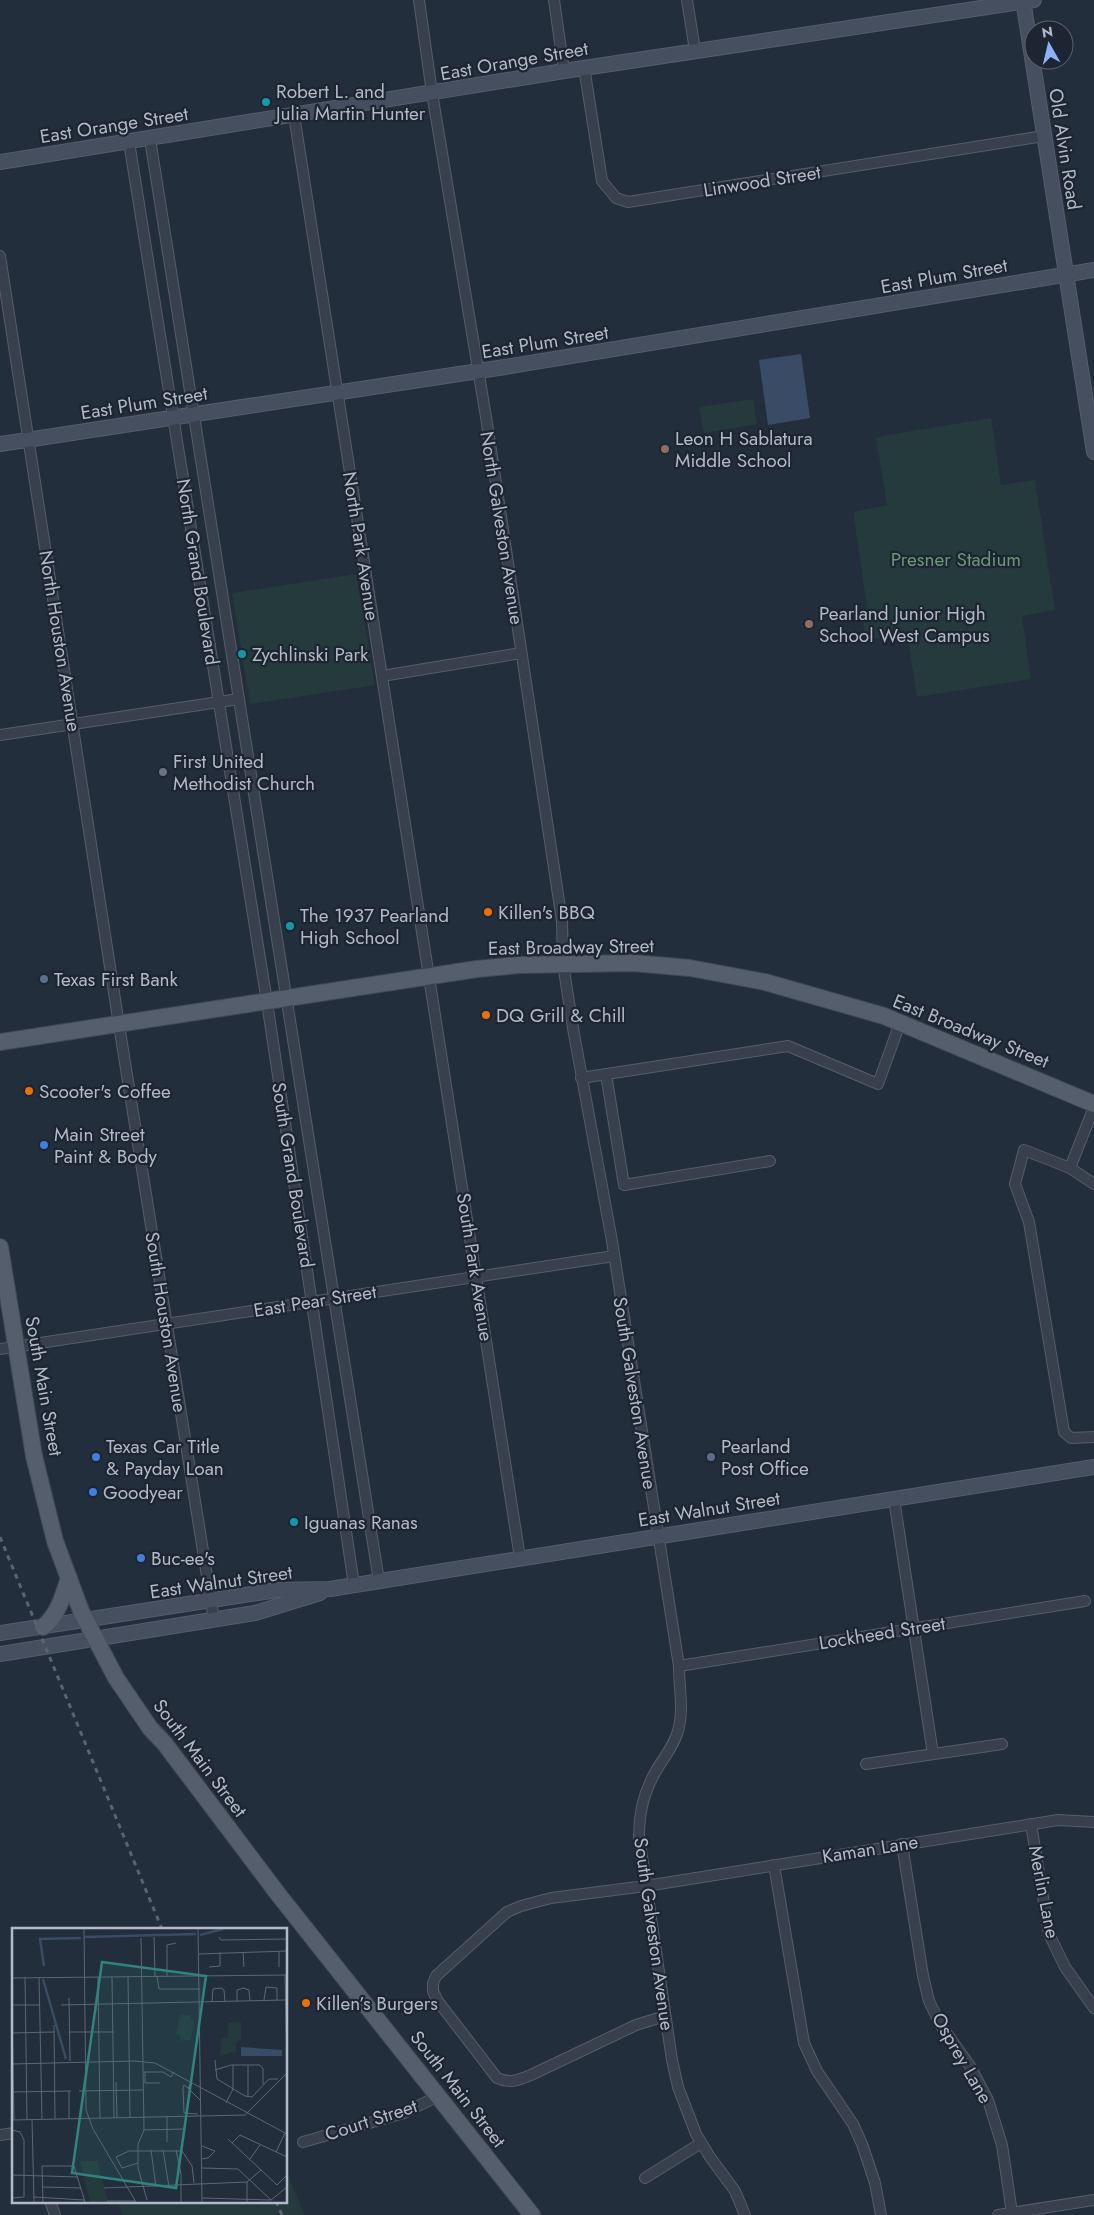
<svg xmlns="http://www.w3.org/2000/svg" width="1094" height="2215" viewBox="0 0 1094 2215" font-family="Jost,sans-serif">
<style>
.green{fill:#253a3d}
.water{fill:#394b65}
.lines{fill:none;stroke-linecap:round;stroke-linejoin:round}
.street-casing{stroke:#555d6a;stroke-width:12}
.secondary-casing{stroke:#555d6a;stroke-width:16}
.primary-casing{stroke:#404955;stroke-width:18}
.street{stroke:#37404c;stroke-width:10}
.secondary{stroke:#454f5f;stroke-width:14}
.primary{stroke:#555e6c;stroke-width:16}
.rail{stroke:#596373;stroke-width:3;stroke-dasharray:5 5;stroke-linecap:butt}
.culture-dot{fill:#0f9aa8;stroke:#1c2531;stroke-width:2}
.education-dot{fill:#8d6e63;stroke:#1c2531;stroke-width:2}
.worship-dot{fill:#6b7280;stroke:#1c2531;stroke-width:2}
.food-dot{fill:#e8710a;stroke:#1c2531;stroke-width:2}
.service-dot{fill:#5c6f8a;stroke:#1c2531;stroke-width:2}
.shop-dot{fill:#3f7fe0;stroke:#1c2531;stroke-width:2}
.labels{text-anchor:middle;dominant-baseline:central;stroke-width:4.5;stroke-linejoin:round;paint-order:stroke}
.street-label{font-size:19px;fill:#b3bac7;stroke:#1c2531}
.poi-label{font-size:19px;fill:#b3bac7;stroke:#1c2531;text-anchor:start}
.park-label{font-size:19px;fill:#6a9875;stroke:#1c2531}
.inset-river{fill:none;stroke:#394b65;stroke-width:2.5}
.inset-road{fill:none;stroke:#5d6674;stroke-width:1}
.view{fill:#308480;fill-opacity:0.15;stroke:#308480;stroke-width:2.5}
.inset-edge{fill:none;stroke:#b3bac7;stroke-width:2.5}
</style>
<rect width="100%" height="100%" fill="#232e3c"/>
<g class="green">
<path d="M753,399L757,424L704,433L699,407Z"/>
<path d="M991,418L1001,485L1035,480L1055,610L1022,616L1031,679L917,697L907,634L865,640L863,621L869,620L853,512L887,505L876,437Z"/>
<path d="M356,574L375,685L250,704L232,593Z"/>
<path d="M286,2171L305,2215H123L117,2201H286Z"/>
</g>
<path class="water" d="M801,354L810,418L768,425L759,360Z"/>
<g class="lines">
<defs>
<g id="street">
<path d="M419,0L432,93L486,417L562,921L563,964L574,1034L612,1241L679,1666C679,1688 684,1710 678,1731C674,1746 664,1757 656,1771C644,1791 639,1813 639,1836L672,2060L678,2087L696,2134L710,2157L735,2191L745,2215"/>
<path d="M554,0L564,71"/>
<path d="M687,0L695,50"/>
<path d="M584,67L602,181L616,198L628,202L1044,136"/>
<path d="M294,115L520,1558"/>
<path d="M150,139L379,1581"/>
<path d="M129,142L267,1002L354,1585"/>
<path d="M0,256L119,1025L214,1620"/>
<path d="M382,676L521,653"/>
<path d="M0,735L239,699"/>
<path d="M606,1074L624,1185L770,1161"/>
<path d="M581,1078L788,1046L878,1084L900,1023"/>
<path d="M1094,1107L1070,1168L1024,1150L1015,1184L1029,1222L1064,1432L1071,1438L1094,1437"/>
<path d="M1070,1168L1094,1184"/>
<path d="M0,1349L614,1256"/>
<path d="M894,1499L933,1754"/>
<path d="M679,1666L1085,1601"/>
<path d="M866,1764L1002,1744"/>
<path d="M1031,1824L1049,1934L1065,1967L1094,2008"/>
<path d="M902,1844L923,1976L929,2001L940,2024L970,2066L988,2100L1002,2145L1012,2213"/>
<path d="M774,1865L804,2043L817,2071L853,2124L862,2144L875,2183L881,2215"/>
<path d="M665,2016L636,2025L531,2075C518,2080 510,2084 497,2078L437,2000L433,1991V1983L436,1976L507,1912L521,1906L551,1898L646,1886L1058,1820L1094,1822"/>
<path d="M0,2135L14,2133"/>
<path d="M303,2142L404,2113L438,2096"/>
<path d="M645,2178L701,2143"/>
<path d="M50,2201L55,2215"/>
<path d="M998,2215L1094,2200"/>
</g>
<g id="secondary">
<path d="M1023,0L1094,452"/>
<path d="M0,162L564,71L1034,0"/>
<path d="M0,444L505,367L1094,270"/>
<path d="M0,1633L277,1590L330,1589L1094,1467"/>
<path d="M0,1654L255,1613L320,1593"/>
</g>
<g id="primary">
<path d="M0,1042L477,969L519,965L633,963L690,968L765,982L884,1016L1094,1104"/>
<path d="M0,1247L34,1456L55,1541L81,1611L116,1678L150,1728L165,1744L278,1894L532,2215"/>
<path d="M43,1627C59,1614 63,1595 69,1578"/>
</g>
</defs>
<use href="#street" class="street-casing"/>
<use href="#secondary" class="secondary-casing"/>
<use href="#primary" class="primary-casing"/>
<use href="#street" class="street"/>
<use href="#secondary" class="secondary"/>
<use href="#primary" class="primary"/>
<g class="rail">
<path d="M0,1537L162,1929"/>
<path d="M276,2201L282,2215"/>
</g>
</g>
<g class="culture-dot">
<circle cx="266" cy="102" r="5"/>
<circle cx="242" cy="654" r="5"/>
<circle cx="290" cy="926" r="5"/>
<circle cx="294" cy="1522" r="5"/>
</g>
<g class="education-dot">
<circle cx="665" cy="449" r="5"/>
<circle cx="809" cy="624" r="5"/>
</g>
<circle class="worship-dot" cx="163" cy="772" r="5"/>
<g class="food-dot">
<circle cx="488" cy="912" r="5"/>
<circle cx="486" cy="1015" r="5"/>
<circle cx="29" cy="1091" r="5"/>
<circle cx="306" cy="2003" r="5"/>
</g>
<g class="service-dot">
<circle cx="44" cy="979" r="5"/>
<circle cx="711" cy="1457" r="5"/>
</g>
<g class="shop-dot">
<circle cx="44" cy="1145" r="5"/>
<circle cx="96" cy="1457" r="5"/>
<circle cx="93" cy="1492" r="5"/>
<circle cx="141" cy="1558" r="5"/>
</g>
<g class="labels">
<g class="street-label">
<text transform="translate(514 61) rotate(-10)">East Orange Street</text>
<text transform="translate(114 125) rotate(-9)">East Orange Street</text>
<text transform="translate(1065 149) rotate(81)">Old Alvin Road</text>
<text transform="translate(762 181) rotate(-9)">Linwood Street</text>
<text transform="translate(944 276) rotate(-10)">East Plum Street</text>
<text transform="translate(545 342) rotate(-9)">East Plum Street</text>
<text transform="translate(144 403) rotate(-9)">East Plum Street</text>
<text transform="translate(502 528) rotate(81)">North Galveston Avenue</text>
<text transform="translate(361 546) rotate(81)">North Park Avenue</text>
<text transform="translate(198 572) rotate(81)">North Grand Boulevard</text>
<text transform="translate(60 641) rotate(81)">North Houston Avenue</text>
<text transform="translate(571 947) rotate(-1)">East Broadway Street</text>
<text transform="translate(971 1031) rotate(22)">East Broadway Street</text>
<text transform="translate(293 1175) rotate(81)">South Grand Boulevard</text>
<text transform="translate(475 1267) rotate(81)">South Park Avenue</text>
<text transform="translate(315 1301) rotate(-9)">East Pear Street</text>
<text transform="translate(166 1322) rotate(81)">South Houston Avenue</text>
<text transform="translate(44 1386) rotate(80)">South Main Street</text>
<text transform="translate(635 1393) rotate(81)">South Galveston Avenue</text>
<text transform="translate(709 1509) rotate(-9)">East Walnut Street</text>
<text transform="translate(221 1582) rotate(-8)">East Walnut Street</text>
<text transform="translate(882 1633) rotate(-9)">Lockheed Street</text>
<text transform="translate(200 1758) rotate(53)">South Main Street</text>
<text transform="translate(870 1849) rotate(-9)">Kaman Lane</text>
<text transform="translate(1044 1892) rotate(79)">Merlin Lane</text>
<text transform="translate(654 1934) rotate(82)">South Galveston Avenue</text>
<text transform="translate(962 2058) rotate(60)">Osprey Lane</text>
<text transform="translate(458 2089) rotate(52)">South Main Street</text>
<text transform="translate(371 2120) rotate(-18)">Court Street</text>
</g>
<g class="poi-label">
<text x="276" y="91">Robert L. and<tspan x="276" dy="22">Julia Martin Hunter</tspan></text>
<text x="675" y="438">Leon H Sablatura<tspan x="675" dy="22">Middle School</tspan></text>
<text x="819" y="613">Pearland Junior High<tspan x="819" dy="22">School West Campus</tspan></text>
<text x="252" y="654">Zychlinski Park</text>
<text x="173" y="761">First United<tspan x="173" dy="22">Methodist Church</tspan></text>
<text x="498" y="912">Killen's BBQ</text>
<text x="300" y="915">The 1937 Pearland<tspan x="300" dy="22">High School</tspan></text>
<text x="54" y="979">Texas First Bank</text>
<text x="496" y="1015">DQ Grill &amp; Chill</text>
<text x="39" y="1091">Scooter's Coffee</text>
<text x="54" y="1134">Main Street<tspan x="54" dy="22">Paint &amp; Body</tspan></text>
<text x="106" y="1446">Texas Car Title<tspan x="106" dy="22">&amp; Payday Loan</tspan></text>
<text x="721" y="1446">Pearland<tspan x="721" dy="22">Post Office</tspan></text>
<text x="103" y="1492">Goodyear</text>
<text x="304" y="1522">Iguanas Ranas</text>
<text x="151" y="1558">Buc-ee's</text>
<text x="316" y="2003">Killen’s Burgers</text>
</g>
<g class="park-label">
<text x="956" y="559">Presner Stadium</text>
</g>
</g>
<g transform="translate(12 1928)">
<rect width="275" height="275" fill="#232e3c"/>
<path d="M168,87H179V93H182L179,112L168,113V107L164,106ZM229,94V110L224,115V123L208,128L210,110H216V95ZM68,233H85L96,274H78Z" fill="#253a3d"/>
<path d="M229,119L270,122V128H229Z" fill="#394b65"/>
<path class="inset-river" d="M188,7L211,1M73,9L184,6M32,38L28,11L69,10M31,51L54,131"/>
<path class="inset-road" d="M72,1L74,182L81,201L124,274M186,1L190,274M142,9L143,48M207,9L209,12L275,11V1M129,10L132,202L126,216V240L135,272M267,23V39M231,24L232,39M187,26L275,23M197,39L208,38V24M273,47L275,140M145,48L147,61H188M155,48V17L164,15M13,49L15,192M27,49L30,191M86,49L88,191M100,49L102,190M116,49L118,190M0,50L275,47M231,60L237,62L238,73M57,70L58,133M252,72L254,59L265,60V72M225,73V62L231,60M200,74L201,61L209,60L212,62L213,74M0,77H28M49,77L274,72M0,86L2,192M42,97L43,191M58,104H102M0,105L42,104M203,132L205,151L233,168L240,169L257,151H266M0,136L122,133L143,135L275,206M236,138V168M203,142L219,137H248L251,141V156M131,144H151L159,149L162,144M133,144V155H148M104,154L105,190M179,155L176,160L172,157L171,160L172,185L186,186M176,160L189,173M57,163V191M67,163L131,162M1,164L59,163M214,175L221,161V137M234,186L275,145M155,189V214M20,191L22,274M0,192L234,187M0,202L8,204L12,212V269L0,270M132,202L172,201M216,211L265,257L275,247M220,215L228,207L275,229M139,222L144,259M151,222L157,259M164,222L169,246V274M264,224L273,205M190,231L196,230L203,223L190,218M238,231L248,217M126,235L110,240L104,229L117,223H170L180,238L182,255M190,240L226,241L259,272M0,247L66,249M235,254V274M235,254L249,242M30,259L69,260M92,260L235,254M22,269L72,272M190,270L259,272L275,259M95,273H123M31,274L30,238H62L73,274"/>
<path class="view" d="M90,34L194,48L164,260L60,245Z"/>
<rect width="275" height="275" class="inset-edge"/>
</g>
<g transform="translate(1049 45) rotate(352)"><circle r="24" fill="#1c2531" stroke="#58616d"/>
<path d="M0-4L9 19L0 12L-9 19Z" fill="#8ab2f6"/>
<text y="-8" font-size="14" font-weight="bold" text-anchor="middle" fill="#b3bac7">N</text>
</g>
</svg>
